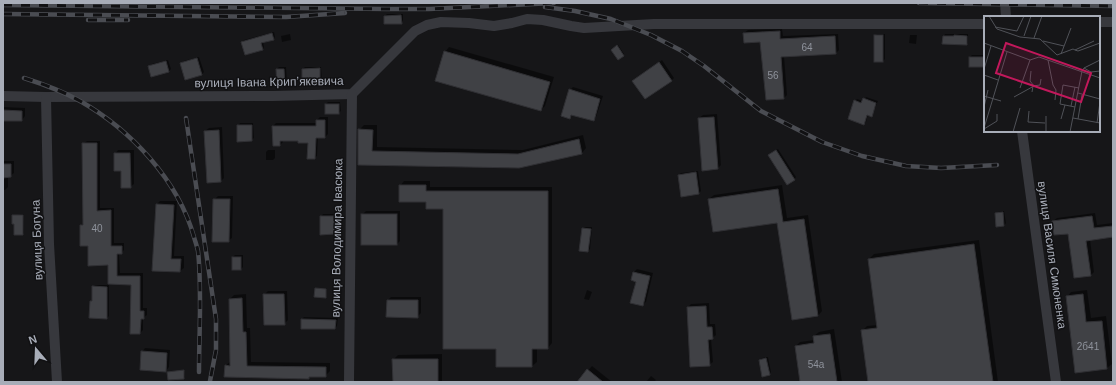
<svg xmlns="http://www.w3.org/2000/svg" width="1116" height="385" viewBox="0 0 1116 385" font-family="Arial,sans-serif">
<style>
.shadow{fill:#0007}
.building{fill:#404145;stroke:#303034}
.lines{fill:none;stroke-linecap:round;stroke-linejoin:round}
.street{stroke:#37383d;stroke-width:10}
.rail-casing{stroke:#4a4c52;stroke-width:4.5}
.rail{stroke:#111113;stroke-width:3;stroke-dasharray:9;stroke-linecap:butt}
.labels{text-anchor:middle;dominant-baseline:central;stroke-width:3;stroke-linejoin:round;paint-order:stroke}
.number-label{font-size:10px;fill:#8e929b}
.street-label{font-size:12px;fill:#a8adb8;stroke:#111113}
.inset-road{fill:none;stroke:#505258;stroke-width:1}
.view{fill:#c2185b;fill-opacity:0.15;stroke:#c2185b;stroke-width:2}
.inset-edge{fill:none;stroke:#a8adb8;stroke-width:2}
</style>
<rect width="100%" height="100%" fill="#161618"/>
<g class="shadow">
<path d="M387,14H403V21L401,23L385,16Z"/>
<path d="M782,29L783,36L838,34L839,50L836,53L784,56L787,95L784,98L766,99L761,41L744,33L748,30Z"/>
<path d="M274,32L275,37L273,39L263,42L264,47L263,49L242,42L244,40Z"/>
<path d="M290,34L291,40L282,42L281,36Z"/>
<path d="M877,34H885V59L883,61L875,36Z"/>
<path d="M945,34H968V43L967,44L944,36Z"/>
<path d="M910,35H917L916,44L909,43Z"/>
<path d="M618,45L624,54L618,59L612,50Z"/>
<path d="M449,47L554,77L545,106L541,110L445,52Z"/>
<path d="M972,55H985V66L970,57Z"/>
<path d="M199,57L204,72L202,74L182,63L184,61Z"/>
<path d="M168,60L171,69L169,71L150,66L152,64Z"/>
<path d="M662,60L674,78L671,81H633Z"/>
<path d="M279,67H286L287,83L285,85L278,86L277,69Z"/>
<path d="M305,67H321L322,80L319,83L303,69Z"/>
<path d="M573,87L603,96L596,117L593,120L572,115L569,118L570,90Z"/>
<path d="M866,97L878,101L873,113L871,116L868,114L866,122L864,124L855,101L857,99L863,101Z"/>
<path d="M328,102H340L341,111L338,113L326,104Z"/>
<path d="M3,107L25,108V116L22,120H3Z"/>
<path d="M717,114L721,165L718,168L703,169L699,118L703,115Z"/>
<path d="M320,117H328V134L325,137H318L317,156L314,158L309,142L299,140H283V142L280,145H274L273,126L276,123H317V120Z"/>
<path d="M240,123H253L254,138L251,140L238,126Z"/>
<path d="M364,125H377V147L523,150L583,135L586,148L582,153L359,164V130Z"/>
<path d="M222,127L224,178L221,181L205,131L209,128Z"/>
<path d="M87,141H100V208H114V243H124V250L121,253H119L120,273H143V308H147V315L143,318V330L140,333L132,284L109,283V316L107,318L91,301L93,299V287L95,285H109V264L89,245L81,225L84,223L83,144Z"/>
<path d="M778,149L796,177L794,180L771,153Z"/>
<path d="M118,150H134V184L130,187L115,154Z"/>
<path d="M268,150H275V158L273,160H266V152Z"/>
<path d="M3,161H14V173L10,176H8V187L5,190H3Z"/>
<path d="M698,171L701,191L699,193L682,195L679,175L681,173Z"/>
<path d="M404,181H430V187H552V343L548,348H537V362L532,366L497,348L444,208L427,201L400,186Z"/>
<path d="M782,185L787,218L808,215L822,311L818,316L778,222L709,199L714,195Z"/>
<path d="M218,196H233L232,238L228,241L214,200Z"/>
<path d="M160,201H177L174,256H184V268L180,271L153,270L157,204Z"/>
<path d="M366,211H400V241L397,244L362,215Z"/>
<path d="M1004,211L1006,223L1004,226L996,214L998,212Z"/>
<path d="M1095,213L1097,225L1113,223V236L1090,239L1094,272L1091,275L1068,232L1053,221L1057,218Z"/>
<path d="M23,214L24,233L23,234L15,223L13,216Z"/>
<path d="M323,214H336V220H338V226L334,233L321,217Z"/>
<path d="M585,227H592L590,249L588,251L582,229Z"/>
<path d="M979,240L998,382H870L862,331L867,326L878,325L869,259L874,254Z"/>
<path d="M235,255H243V267L241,269L233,257Z"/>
<path d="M35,268H41L42,277L41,278H35Z"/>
<path d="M637,269L653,273L646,302L642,305L637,281L634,272Z"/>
<path d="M587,290L592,292L589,300L584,299Z"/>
<path d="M1087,290L1091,318L1106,316L1112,364L1107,368L1067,297L1071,292Z"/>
<path d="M268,291H287L288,320L284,324L264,295Z"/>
<path d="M246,294L247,328H250L251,362L330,363V371L325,376H311L308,378L225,366L231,361L230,299L234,295Z"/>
<path d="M391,297H421V313L418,316L388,300Z"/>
<path d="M709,303L710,324H715L716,335L711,339L713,362L709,365L688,307L691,304Z"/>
<path d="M304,317L338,318L337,326L335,328L302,319Z"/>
<path d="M834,329L842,382H801L796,346L800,342L814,340V336L819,332Z"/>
<path d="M145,348L170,350L169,367L166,371L142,352Z"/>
<path d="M442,354V382H394L393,360L398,355Z"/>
<path d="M768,357L771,372L769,374L760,360L762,358Z"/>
<path d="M592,366L612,382H578Z"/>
<path d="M184,370L185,377L184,378L168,372Z"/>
<path d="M651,376L656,380L654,382H646Z"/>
</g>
<g class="building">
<path d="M401,15L402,24H384V16Z"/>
<path d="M780,31V39L835,36L836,54L781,57L784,99L766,100L760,42L744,43L743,33Z"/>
<path d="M272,33L274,40L261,43L263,50L245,55L241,42Z"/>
<rect x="874" y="35" width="9" height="27"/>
<path d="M954,35L967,36V45L942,44L943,36H954Z"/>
<path d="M617,45L624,56L618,60L611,50Z"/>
<path d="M444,51L550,82L541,111L435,81Z"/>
<rect x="969" y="57" width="16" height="10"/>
<path d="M197,58L202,75L185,80L180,63Z"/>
<path d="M166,61L169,72L151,77L148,66Z"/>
<path d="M659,62L672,81L645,99L632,81Z"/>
<path d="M320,68V83L319,84L302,85V69Z"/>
<path d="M276,69H284L285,86L277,87Z"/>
<path d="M569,89L600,99L594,121L571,115L570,119L561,116Z"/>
<path d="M863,98L876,103L872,117L867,115L864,125L848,119L854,100L861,103Z"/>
<rect x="325" y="104" width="14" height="10"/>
<path d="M3,110L22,111V121H3Z"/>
<path d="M714,117L718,169L702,171L698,118Z"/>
<path d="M316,120H325V138H316L315,159H307L308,143H298V141H280V146H273L272,126H316Z"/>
<path d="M237,125H252V141L237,142Z"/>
<path d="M358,129L373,130L372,151L518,154L579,139L582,154L519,168L358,165Z"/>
<path d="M219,130L221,182L207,183L204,131Z"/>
<path d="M82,143H97V211L111,210V246H122V254H117V276H140V311H144V319H141L140,334H130L131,285L108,284V265L88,266V246H80V225H83Z"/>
<path d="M776,150L795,180L787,185L768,155Z"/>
<path d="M114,153H130L131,188H121V171H114Z"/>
<path d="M3,164H11V177L3,178Z"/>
<path d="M696,172L699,194L681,197L678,175Z"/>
<path d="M399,185H426V191H548V349H532V367H496V349H443V209H426V202H399Z"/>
<path d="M778,189L783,222L804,219L818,316L792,320L777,223L713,232L708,199Z"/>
<path d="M213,199H230L229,242H212Z"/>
<path d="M156,204L174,205L171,259H181L180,272L152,271Z"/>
<path d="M1003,212L1004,226L996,227L995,213Z"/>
<rect x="361" y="214" width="36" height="31"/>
<path d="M12,215H23V235H14V224H12Z"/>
<path d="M320,216H334V221L336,222V230H334V234L320,235Z"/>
<path d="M1092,216L1094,228L1113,226V237L1086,241L1091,276L1074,278L1068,234L1054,235L1052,221Z"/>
<path d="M582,228L591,229L588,252L579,251Z"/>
<path d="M974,244L993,382H868L861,330L877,328L868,259Z"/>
<rect x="232" y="257" width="9" height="13"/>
<path d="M633,272L650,276L643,306L630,303L636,282L631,280Z"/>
<path d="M92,286L107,287V319L89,318L90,301H92Z"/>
<path d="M315,288L326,289V298L314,297Z"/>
<path d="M263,294H284L285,325H264Z"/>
<path d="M1083,294L1086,322L1102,321L1107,369L1075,373L1066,296Z"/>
<path d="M242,298L243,332H246L247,366L326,367V377H309V379L224,377L225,365L230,366L229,299Z"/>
<path d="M387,300H418V318L386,317Z"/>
<path d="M706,306L707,327H712L713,339L708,340L710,366L690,367L687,307Z"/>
<path d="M301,319L336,320L335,329H301Z"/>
<path d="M830,334L837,382H800L795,346L814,343L813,336Z"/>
<path d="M141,351L167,353L166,372L140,370Z"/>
<path d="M766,358L770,375L762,377L759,360Z"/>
<path d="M392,359H438V382H393Z"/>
<path d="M587,369L603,382H577Z"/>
<path d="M184,370V379L168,380L167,372Z"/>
</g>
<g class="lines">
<g class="street">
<path d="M1005,3L1006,17"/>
<path d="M1099,22H1113"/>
<path d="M3,96L46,97L273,96L352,94L415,31L427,25L441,22L469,23L494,26L512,23L527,19L543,20L571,26L584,28L654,24H985"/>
<path d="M46,97L49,244L57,382"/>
<path d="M1022,131L1056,382"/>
<path d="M349,382L352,94"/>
</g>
<defs>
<g id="rail">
<path d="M919,3L1113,6"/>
<path d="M3,5L387,9H429L554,3"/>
<path d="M545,7L575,11L611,19L651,35L682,51L704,66L761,111L822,142L862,156L906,166L941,168L997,165"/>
<path d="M3,14L286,17L345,13"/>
<path d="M88,20H128"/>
<path d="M24,78C43,84 62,91 80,101C131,130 178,180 194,237C195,241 197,246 198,251C200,269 200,288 200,306C200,328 199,350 199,372"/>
<path d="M186,118L216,319V350L210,381"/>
</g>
</defs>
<use href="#rail" class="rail-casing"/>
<use href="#rail" class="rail"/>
</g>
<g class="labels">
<g class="number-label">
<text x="807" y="47">64</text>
<text x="773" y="75">56</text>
<text x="97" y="228">40</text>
<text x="1088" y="346">2б41</text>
<text x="816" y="364">54а</text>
</g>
<g class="street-label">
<text transform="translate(269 82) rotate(-1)">вулиця Івана Крипʼякевича</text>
<text transform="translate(337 238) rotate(-89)">вулиця Володимира Івасюка</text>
<text transform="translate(37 240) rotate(-92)">вулиця Богуна</text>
<text transform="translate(1052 255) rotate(82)">вулиця Василя Симоненка</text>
</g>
</g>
<g transform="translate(984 16)">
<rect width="116" height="116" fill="#161618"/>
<path class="inset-road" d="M5,0L13,13L36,21L56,23L73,39L89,33L91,34M11,11L33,15L40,0M40,20L47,0M50,22L58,0M59,25L80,30M110,25L91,34L94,35L116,27M0,27L46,44L55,41L116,62M77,38L87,12M64,44L69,69L72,74L71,84M100,52L116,44M0,53L7,30M47,55L46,65L50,70M98,55L100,52L107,56L116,55M0,59L14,64M36,72L46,44M48,76L49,70L56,69L57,63M94,77L116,83M0,80L17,85M30,81L50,70M87,90L91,71M0,91L4,74M91,91L76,88L79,69L95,72M45,95L44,106L61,107M89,102L116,107M77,103L81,89M94,103L98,79M113,107L116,86M0,112L23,36M0,113L13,105V98M29,116L36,92M62,116V100M86,116L98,55"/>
<path class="view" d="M22,27L107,57L97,86L12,57Z"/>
<rect width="116" height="116" class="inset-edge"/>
</g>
<rect width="1116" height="385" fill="none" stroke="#a8adb8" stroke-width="8"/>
<g transform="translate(36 349) rotate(341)" stroke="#111113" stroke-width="3" paint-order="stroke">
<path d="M0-3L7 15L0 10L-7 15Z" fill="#a8adb8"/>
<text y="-6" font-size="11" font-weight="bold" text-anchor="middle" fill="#a8adb8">N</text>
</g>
</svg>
